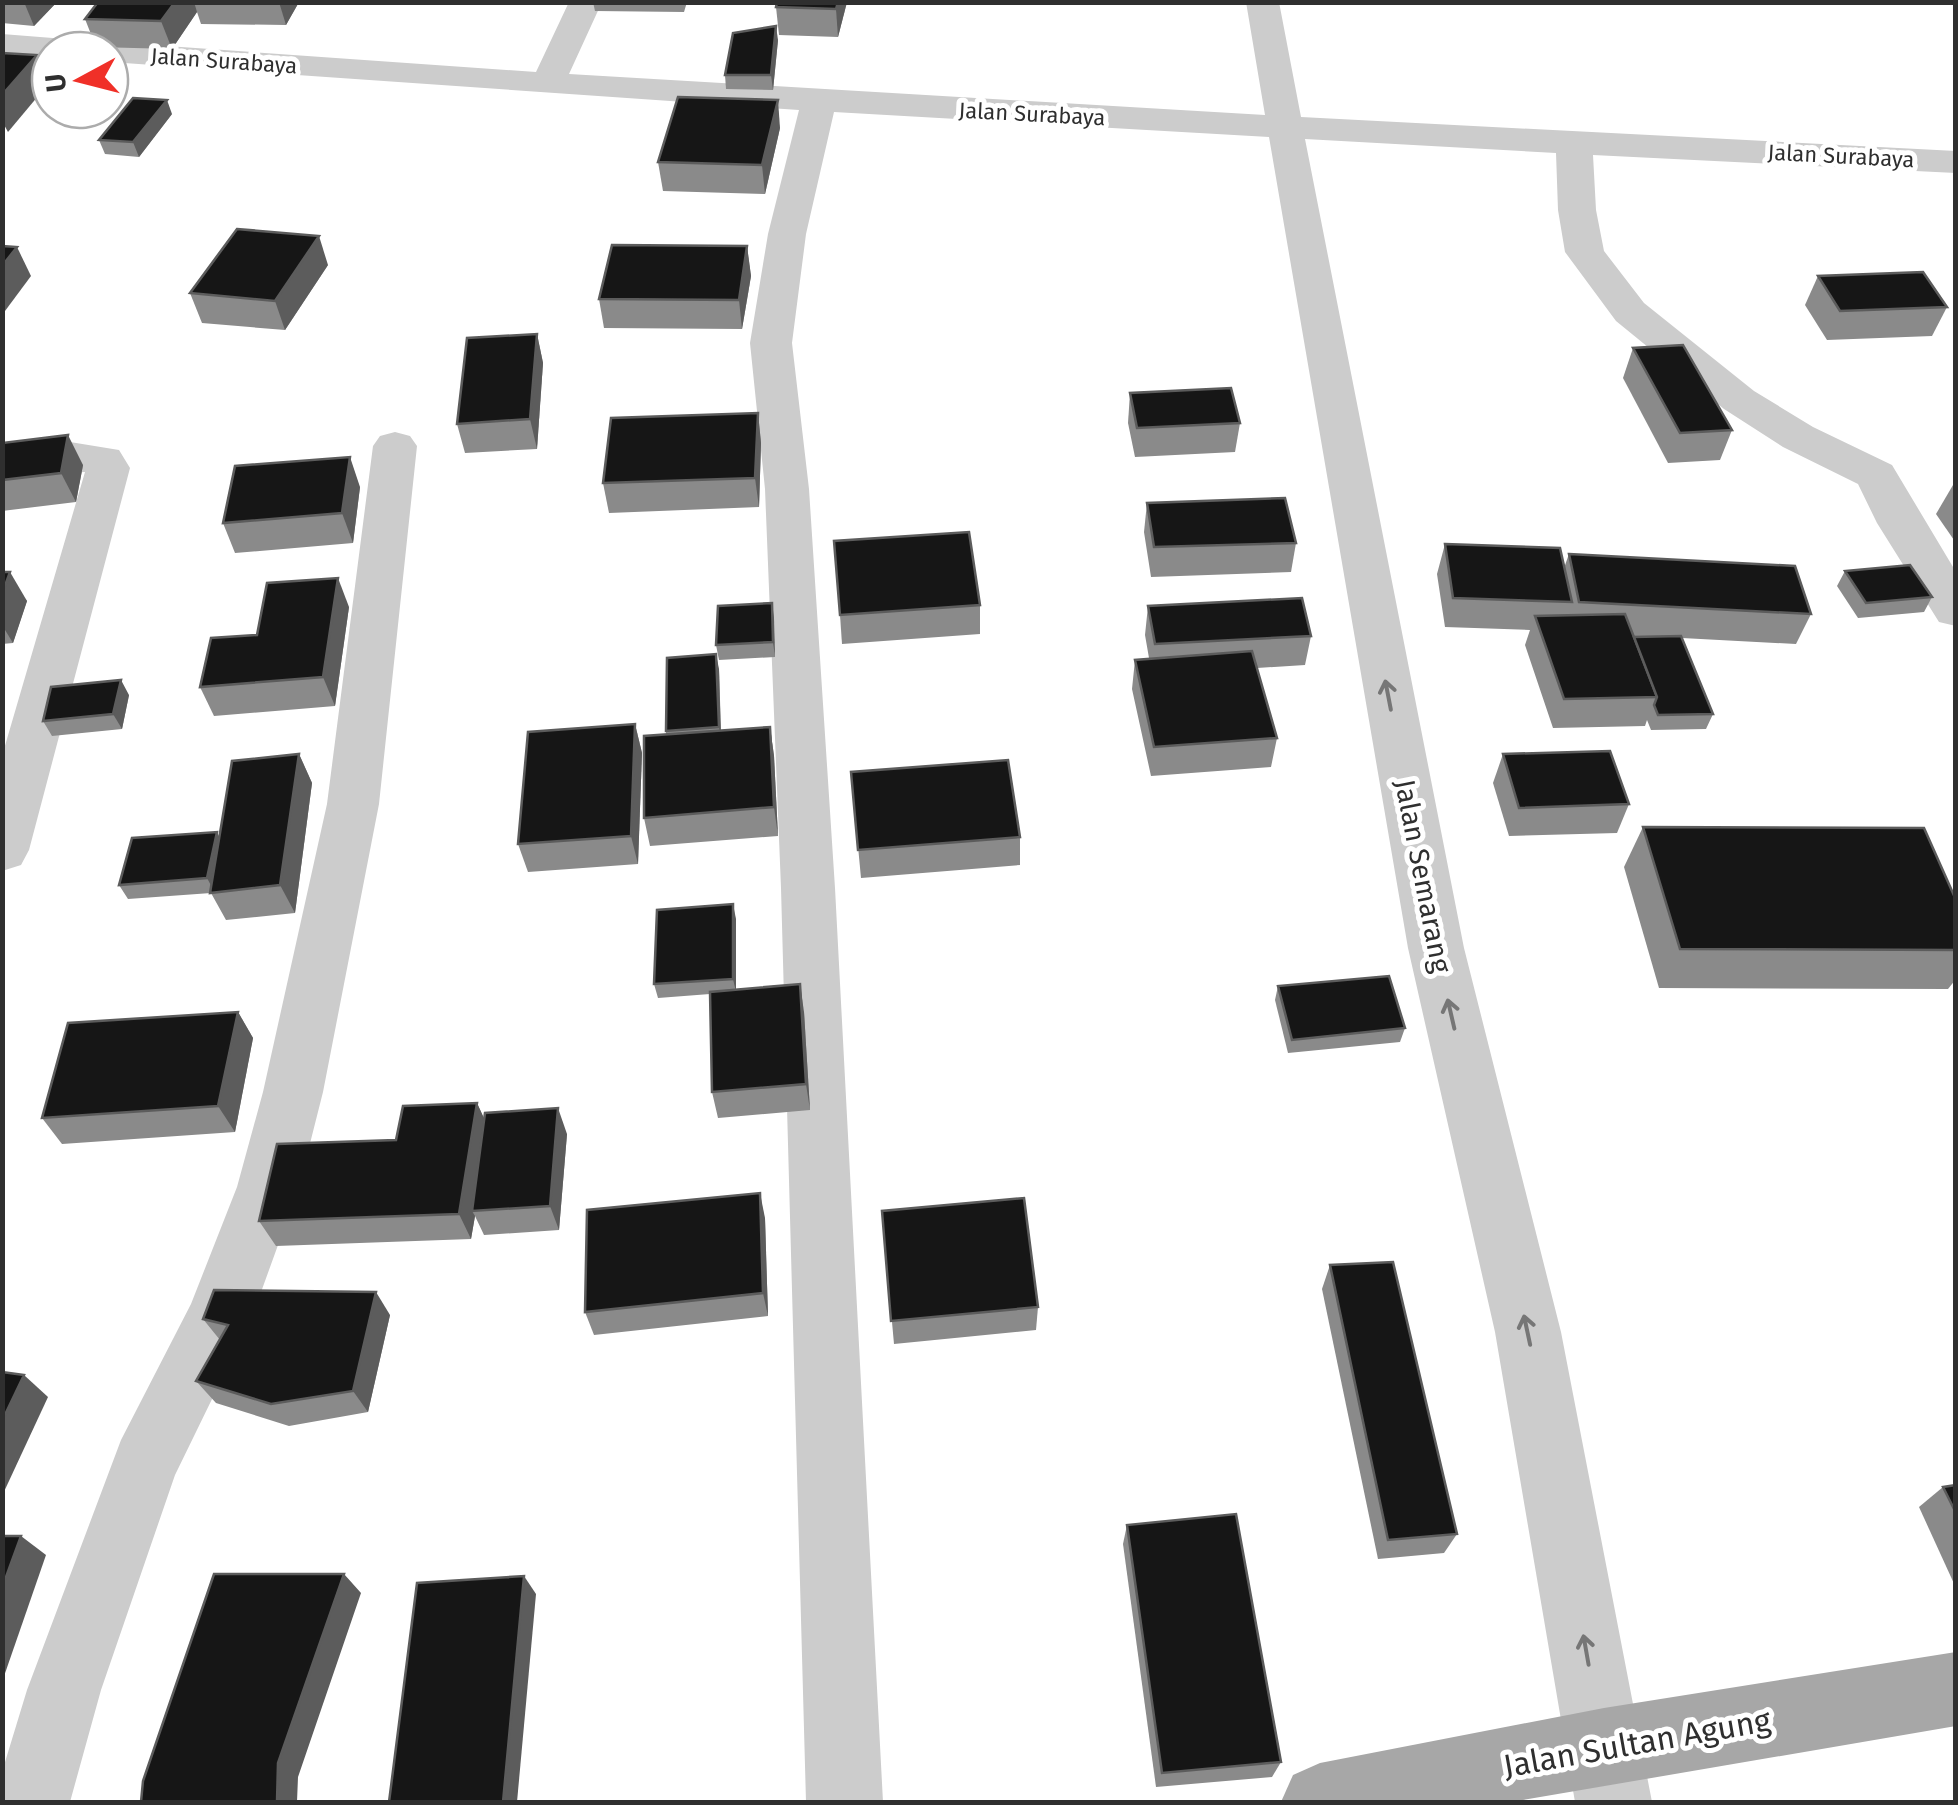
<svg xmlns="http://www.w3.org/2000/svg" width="1958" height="1805" viewBox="0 0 1958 1805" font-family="'Fira Sans',sans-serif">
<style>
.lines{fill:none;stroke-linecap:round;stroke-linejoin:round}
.street{fill:#ccc;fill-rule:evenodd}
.primary{fill:#a7a7a7;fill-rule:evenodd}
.wall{fill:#8a8a8a}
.shaded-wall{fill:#5c5c5c}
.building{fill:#161616;stroke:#5c5c5c;stroke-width:2.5}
.oneway{stroke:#767676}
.labels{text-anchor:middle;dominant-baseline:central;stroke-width:10;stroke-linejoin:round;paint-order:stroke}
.far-street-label{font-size:22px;fill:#2f2f2f;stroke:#fff}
.street-label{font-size:28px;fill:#2f2f2f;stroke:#fff}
.near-street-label{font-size:32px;fill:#2f2f2f;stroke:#fff}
</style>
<rect width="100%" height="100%" fill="#fff"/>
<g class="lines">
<g class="street">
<path d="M569,2H602L569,74L1265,115L1246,2H1279L1301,117L1956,151V173L1593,155L1596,210L1604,251L1644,303L1754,391L1813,427L1892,465L1956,572V626L1939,622L1877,523L1858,484L1783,447L1724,409L1616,321L1565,252L1558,210L1556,153L1305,139L1464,948L1561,1332L1652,1802H1575L1495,1332L1408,948L1269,137L834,112L806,234L792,343L809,489L835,888L883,1802H806L781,888L765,489L750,343L768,234L799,110L110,62V50H50V58L2,54V34L78,40L90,43L95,49L110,42L536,72Z"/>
<path d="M395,432L410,436L417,446L379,804L323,1092L299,1187L252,1317L175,1475L101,1690L70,1802H2V1772L27,1690L121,1440L191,1304L237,1187L263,1092L327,804L373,446L380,436Z"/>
<path d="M70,442L119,450L130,468L29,850L21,865L2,871V756L85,472L2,476V448Z"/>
</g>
<path class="primary" d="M1956,1652V1726L1511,1802H1281L1293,1775L1320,1763L1604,1708Z"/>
</g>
<g class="wall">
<path d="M2,2H57L34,26L2,23Z"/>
<path d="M98,2H299L286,25L201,24L197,12L172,49L96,47L85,19Z"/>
<path d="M593,2H687L684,12L595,11Z"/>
<path d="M847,2L838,37L779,35L776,7Z"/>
<path d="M778,40L773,90L726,89L725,75Z"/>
<path d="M172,114L139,157L105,154L99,140Z"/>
<path d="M780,128L765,194L663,191L658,162Z"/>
<path d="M747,246L751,276L742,329L604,328L599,299Z"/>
<path d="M328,265L285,330L202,323L190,293Z"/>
<path d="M1818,276L1947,307L1932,336L1827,340L1805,305Z"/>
<path d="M537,334L543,363L537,449L465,453L457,424Z"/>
<path d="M1633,348L1732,430L1720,460L1668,463L1623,378Z"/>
<path d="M1130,393L1240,423L1235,452L1135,457L1128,423Z"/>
<path d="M758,413L761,443L759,507L609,513L603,483Z"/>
<path d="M2,443L83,465L76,502L2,511Z"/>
<path d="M1956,484V543L1936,514L1953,485Z"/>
<path d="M360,487L353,543L235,553L223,523Z"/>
<path d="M1147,503L1296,543L1291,572L1151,577L1144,532Z"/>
<path d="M1445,544L1564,568L1569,554L1811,614L1796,644L1682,638L1713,714L1706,729L1651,730L1647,720L1645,726L1553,728L1525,645L1530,630L1445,627L1437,574Z"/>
<path d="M1845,571L1932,597L1924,612L1858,618L1837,586Z"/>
<path d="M2,572L27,601L13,643L2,644Z"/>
<path d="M772,603L775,657L719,660L716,645Z"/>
<path d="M980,605V634L842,644L840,615Z"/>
<path d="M1148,606L1311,636L1305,665L1257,668L1277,738L1271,767L1151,776L1132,689L1135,660L1149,658L1145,635Z"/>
<path d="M349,607L335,706L214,716L200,687Z"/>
<path d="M719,669L721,730L770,727L774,756L778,836L650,846L644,818L666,735V731Z"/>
<path d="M129,695L122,729L52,736L43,721Z"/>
<path d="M635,724L642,753L638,864L528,872L518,844Z"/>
<path d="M299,754L312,783L295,913L226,920L211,893L128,899L119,885L219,837Z"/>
<path d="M1503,754L1629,804L1617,833L1509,836L1493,783Z"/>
<path d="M851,772L1020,837V865L861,878Z"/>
<path d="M1643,827L1956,900V979L1948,989L1659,988L1624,867Z"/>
<path d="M736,919V990L804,1012L810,1110L718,1118L712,1092L710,994L658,998L654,984Z"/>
<path d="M1278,986L1405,1028L1400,1042L1288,1053L1275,1000Z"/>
<path d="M238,1012L253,1038L235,1132L62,1144L42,1118Z"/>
<path d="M477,1103L484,1119L567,1134L559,1230L484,1235L475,1216L471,1239L276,1246L259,1221L396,1140Z"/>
<path d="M882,1211L1038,1307L1036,1330L894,1344Z"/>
<path d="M765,1218L768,1316L594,1335L585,1312Z"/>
<path d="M1330,1265L1457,1534L1444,1553L1378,1559L1322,1289Z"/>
<path d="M390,1315L368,1412L289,1426L216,1403L196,1381L220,1340L203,1319Z"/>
<path d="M1956,1485V1588L1919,1507L1943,1487Z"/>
<path d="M1127,1525L1281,1762L1272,1777L1156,1787L1123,1544Z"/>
</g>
<g class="shaded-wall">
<path d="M24,2H57L34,26Z"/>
<path d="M175,2H194L197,12L172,49L161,21Z"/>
<path d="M279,2H299L286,25Z"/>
<path d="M838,2H847L838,37L836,9Z"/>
<path d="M776,26L778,40L773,90L771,75Z"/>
<path d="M37,55L49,83L8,132L2,121V95Z"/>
<path d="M167,100L172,114L139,157L133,142Z"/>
<path d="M778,100L780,128L765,194L762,165Z"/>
<path d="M319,236L328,265L285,330L275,301Z"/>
<path d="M747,246L751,276L742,329L739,300Z"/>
<path d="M17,247L31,276L5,311L2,306V266Z"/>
<path d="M537,334L543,363L537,449L530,419Z"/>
<path d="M758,413L761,443L759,507L755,478Z"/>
<path d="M68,435L83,465L76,502L61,473Z"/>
<path d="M350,457L360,487L353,543L342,513Z"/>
<path d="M10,572L27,601L13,643L2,625V594Z"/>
<path d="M338,578L349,607L335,706L323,677Z"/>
<path d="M772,603L774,618L775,657L773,642Z"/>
<path d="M716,654L719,669L721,742L719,727Z"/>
<path d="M121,680L129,695L122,729L113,714Z"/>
<path d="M635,724L642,753L638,864L631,836Z"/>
<path d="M770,727L774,756L778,836L774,807Z"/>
<path d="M299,754L312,783L295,913L280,885Z"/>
<path d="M217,832L224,847L215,893L207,878Z"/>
<path d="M733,904L736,919V992L733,979Z"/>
<path d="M800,984L804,1012L810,1110L806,1084Z"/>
<path d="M238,1012L253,1038L235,1132L218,1106Z"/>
<path d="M477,1103L489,1129L472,1211L475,1216L471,1239L459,1214Z"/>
<path d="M558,1108L567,1134L559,1230L550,1206Z"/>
<path d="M760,1193L765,1218L768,1316L763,1293Z"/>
<path d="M376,1292L390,1315L368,1412L353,1391Z"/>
<path d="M24,1375L48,1397L2,1496V1421Z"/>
<path d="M21,1536L46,1555L2,1682V1588Z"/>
<path d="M344,1574L361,1593L298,1777L297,1802H277L278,1763Z"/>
<path d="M524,1576L536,1594L517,1802H503Z"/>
</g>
<g class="building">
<path d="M98,2H175L161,21L85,19Z"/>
<path d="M777,2H838L836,9L776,7Z"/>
<path d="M776,26L771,75H725L733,33Z"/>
<path d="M2,53L37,55L2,95Z"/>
<path d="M678,97L778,100L762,165L658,162Z"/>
<path d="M133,98L167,100L133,142L99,140Z"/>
<path d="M237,229L319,236L275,301L190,293Z"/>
<path d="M612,245L747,246L739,300L599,299Z"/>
<path d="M2,246L17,247L2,266Z"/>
<path d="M1923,272L1947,307L1840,311L1818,276Z"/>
<path d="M537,334L530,419L457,424L467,338Z"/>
<path d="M1683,345L1732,430L1680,433L1633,348Z"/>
<path d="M1231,388L1240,423L1137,428L1130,393Z"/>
<path d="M758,413L755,478L603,483L611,418Z"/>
<path d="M68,435L61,473L2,480V443Z"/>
<path d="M350,457L342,513L223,523L235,466Z"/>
<path d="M1285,498L1296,543L1154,547L1147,503Z"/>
<path d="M969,532L980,605L840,615L834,541Z"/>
<path d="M1445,544L1560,548L1572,602L1453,598Z"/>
<path d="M1569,554L1795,566L1811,614L1579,602Z"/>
<path d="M1910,565L1932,597L1866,603L1845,571Z"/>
<path d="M2,572H10L2,594Z"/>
<path d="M338,578L323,677L200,687L211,638L257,635L267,583Z"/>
<path d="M1302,598L1311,636L1155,644L1148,606Z"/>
<path d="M772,603L773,642L716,645L718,606Z"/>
<path d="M1625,614L1657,697L1564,699L1535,616Z"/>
<path d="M1681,636L1713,714L1658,715L1654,705L1657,697L1634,637Z"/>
<path d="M1252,651L1277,738L1154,747L1135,660Z"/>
<path d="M716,654L719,727L666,731L667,658Z"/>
<path d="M121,680L113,714L43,721L51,687Z"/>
<path d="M635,724L631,836L518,844L528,732Z"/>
<path d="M770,727L774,807L644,818V736Z"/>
<path d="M1610,751L1629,804L1519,808L1503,754Z"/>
<path d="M299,754L280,885L210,893L232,761Z"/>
<path d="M1008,760L1020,837L858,850L851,772Z"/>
<path d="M1643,827L1924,828L1956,900V950L1680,949Z"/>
<path d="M217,832L207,878L119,885L132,838Z"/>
<path d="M733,904V979L654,984L657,910Z"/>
<path d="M1389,976L1405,1028L1292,1040L1278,986Z"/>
<path d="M800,984L806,1084L712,1092L710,992Z"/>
<path d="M238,1012L218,1106L42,1118L68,1023Z"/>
<path d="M477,1103L459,1214L259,1221L277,1144L396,1140L403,1106Z"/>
<path d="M558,1108L550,1206L472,1211L485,1113Z"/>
<path d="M760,1193L763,1293L585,1312L587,1210Z"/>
<path d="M1024,1198L1038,1307L891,1321L882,1211Z"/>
<path d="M1393,1262L1457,1534L1388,1540L1330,1265Z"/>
<path d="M214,1290L376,1292L353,1391L271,1404L196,1381L228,1325L203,1319Z"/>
<path d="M2,1372L24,1375L2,1421Z"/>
<path d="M1956,1485V1513L1943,1487Z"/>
<path d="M1236,1514L1281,1762L1162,1773L1127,1525Z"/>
<path d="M2,1536H21L2,1588Z"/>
<path d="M214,1574H344L278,1763L277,1802H141L143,1781Z"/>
<path d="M524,1576L503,1802H389L417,1583Z"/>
</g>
<defs><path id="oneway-shaft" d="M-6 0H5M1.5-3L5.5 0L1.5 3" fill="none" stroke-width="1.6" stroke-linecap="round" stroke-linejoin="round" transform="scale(2.5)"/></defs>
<g class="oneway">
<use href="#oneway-shaft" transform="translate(1388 695) rotate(-101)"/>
<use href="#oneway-shaft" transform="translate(1451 1014) rotate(-103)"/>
<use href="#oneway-shaft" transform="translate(1527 1330) rotate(-102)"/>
<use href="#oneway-shaft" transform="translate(1586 1650) rotate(-100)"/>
</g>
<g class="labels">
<g class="far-street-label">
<text transform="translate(224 61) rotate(4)">Jalan Surabaya</text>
<text transform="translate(1032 114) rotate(3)">Jalan Surabaya</text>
<text transform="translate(1841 156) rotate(3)">Jalan Surabaya</text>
</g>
<g class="street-label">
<text transform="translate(1423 876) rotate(79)">Jalan Semarang</text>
</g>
<g class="near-street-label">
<text transform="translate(1637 1743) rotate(-10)">Jalan Sultan Agung</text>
</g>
</g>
<rect width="1958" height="1805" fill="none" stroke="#2f2f2f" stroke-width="10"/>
<g transform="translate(80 80) rotate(263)"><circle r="48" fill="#ffffff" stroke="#acacac" stroke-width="2.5"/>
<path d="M0-8L18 38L0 25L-18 38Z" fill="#f03028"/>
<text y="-15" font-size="28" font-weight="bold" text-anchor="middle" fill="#2f2f2f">U</text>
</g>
</svg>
